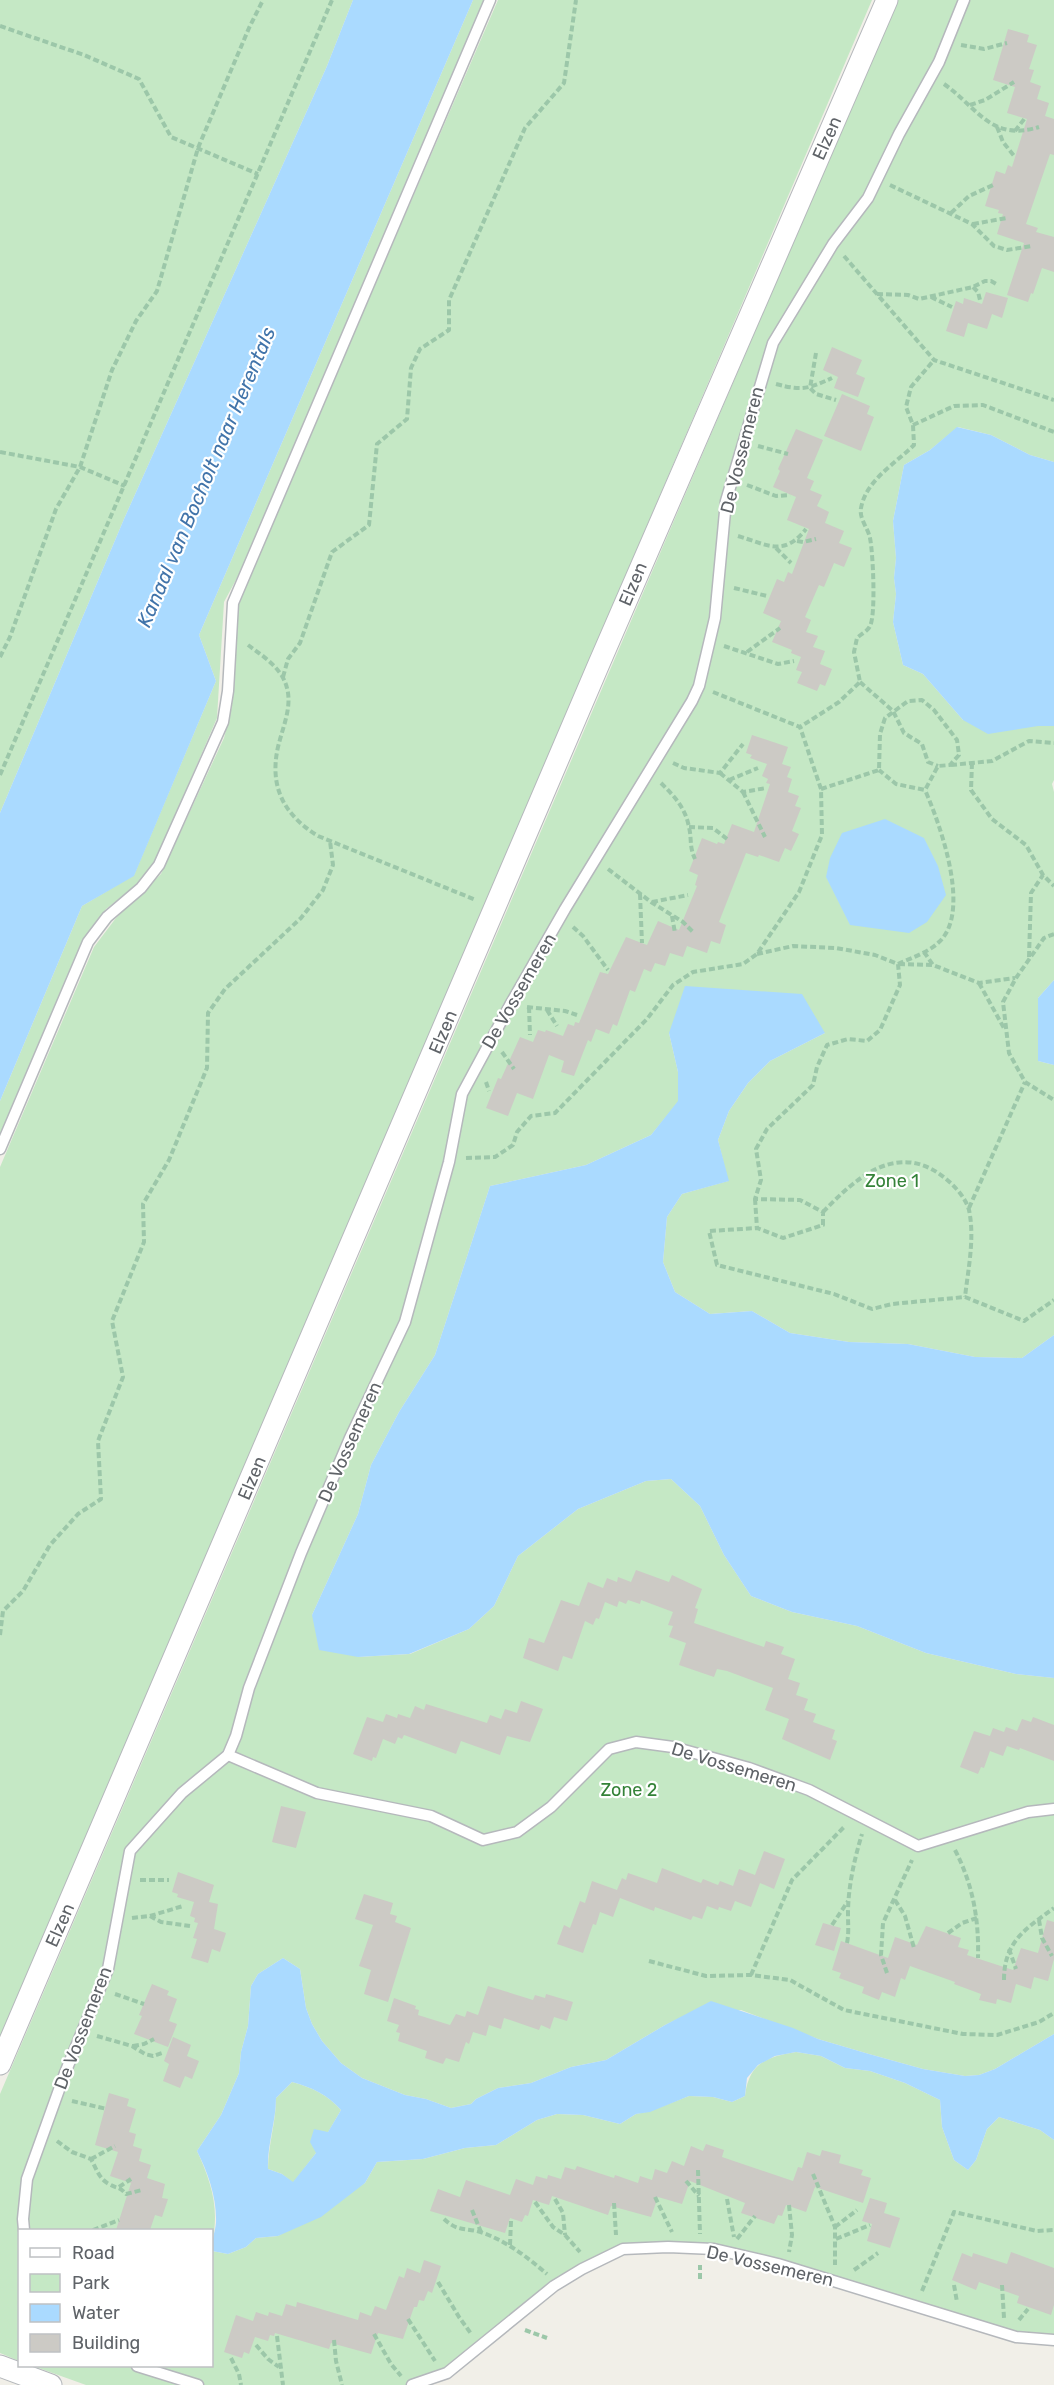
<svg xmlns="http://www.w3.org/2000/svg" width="1054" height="2385" viewBox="0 0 1054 2385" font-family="Rubik,sans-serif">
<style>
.green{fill:#c5e8c5}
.water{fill:#aadaff;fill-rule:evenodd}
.building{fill:#cccac5}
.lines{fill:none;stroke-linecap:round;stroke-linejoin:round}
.service-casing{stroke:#b5b8bc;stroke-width:13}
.minor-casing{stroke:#b5b8bc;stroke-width:23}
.path{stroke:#9cc7a9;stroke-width:4;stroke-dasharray:6 3;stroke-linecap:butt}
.service{stroke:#fff;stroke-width:10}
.minor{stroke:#fff;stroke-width:21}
.labels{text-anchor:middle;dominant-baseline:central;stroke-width:4.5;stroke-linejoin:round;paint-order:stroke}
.street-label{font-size:18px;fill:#5f6368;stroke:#fff}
.park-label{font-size:18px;fill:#348238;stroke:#fff}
.water-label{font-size:20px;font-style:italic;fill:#4174aa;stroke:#fff}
</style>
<rect width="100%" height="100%" fill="#f1efe8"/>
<g class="green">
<path d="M0,0H353L327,66L124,519L0,813Z"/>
<path d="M473,0H484L244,565L224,602L217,718L156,860L138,884L106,909L86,937L0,1136V1101L82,906L134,875L216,681L199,635Z"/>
<path d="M498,0H872L0,2037V1167L94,947L116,918L161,874L224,738L232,706L235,619L239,599Z"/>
<path d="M897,0H1054V462L1030,455L991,435L958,427L930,450L904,465L893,521L896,558L894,578L896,594L893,622L903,665L923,674L963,720L1054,726V780L1052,784L1054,792V980L1038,998V1061L1054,1065V1335L1022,1358L975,1357L908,1344L849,1342L790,1333L752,1311L710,1314L675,1292L663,1262L667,1217L682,1194L728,1181L718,1140L729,1111L748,1083L770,1061L825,1033H669L678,1072L679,1101L651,1135L586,1165L490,1186L435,1355L399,1412L371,1465L358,1514L312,1615L358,1657L410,1654L469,1629L494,1606L518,1556L578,1509L646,1481L671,1479L700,1506L724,1555L751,1596L792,1612L857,1626L926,1653L1016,1674L1054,1678V2034L995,2069L979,2075L965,2076L923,2069L869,2054L818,2039L741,2010L686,2015L665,2025L606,2060L571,2067L531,2083L498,2088L476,2099L471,2104L451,2108L426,2099L405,2095L362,2078L341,2063L322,2041L312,2024L306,2008L300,1969L283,1958L258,1974L251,1986L248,2026L241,2052L239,2073L221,2115L197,2151C211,2181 220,2209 212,2242V2230H20L19,2361L0,2353V2094Z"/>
<path d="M796,2052L821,2056L845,2068L870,2071L905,2083L940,2100L942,2127L954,2160L968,2170L976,2160L987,2129L999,2117L1040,2130L1054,2140V2340L1016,2337L714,2249H623L582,2269L447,2373L412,2385H86L33,2366H212V2251L228,2254L246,2247L256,2238L278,2236L365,2183L377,2162L423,2159L465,2148L496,2145L537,2120L557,2114L583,2115L620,2124L636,2114L650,2111L689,2096L713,2097L732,2102L745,2096C749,2063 766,2057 796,2052Z"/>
<path d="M292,2082C311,2087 328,2095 341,2110L316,2153L293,2183L282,2174L268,2169C268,2145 276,2122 276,2098Z"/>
</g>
<g class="water">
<path d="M353,0H473L199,635L216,681L134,876L82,906L0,1101V813L124,519L327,66Z"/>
<path d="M957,427L991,435L1030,455L1054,462V726H1038L988,734L963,720L923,674L903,665L893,622L896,594L894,578L896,558L893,521L904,465L930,450Z"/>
<path d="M885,819L924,838L938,866L946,895L927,922L909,933L850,925L826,877L830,858L842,833Z"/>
<path d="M1054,980V1065L1038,1061V998Z"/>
<path d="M685,986L802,994L825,1033L770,1061L748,1083L729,1111L718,1140L729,1181L682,1194L667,1217L663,1262L675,1292L710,1314L752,1311L790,1333L849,1342L908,1344L975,1357L1022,1358L1054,1335V1678L1016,1674L926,1653L857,1626L792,1612L751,1596L724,1555L700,1506L671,1479L646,1481L578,1509L518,1556L494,1606L469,1629L409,1654L358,1657L319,1650L312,1615L358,1514L371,1465L399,1412L435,1355L490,1186L586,1165L651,1135L678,1101V1072L669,1033Z"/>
<path d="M283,1958L300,1969L306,2008L312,2024L322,2041L341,2063L362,2078L405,2095L426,2099L451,2108L471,2104L476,2099L498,2088L531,2083L571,2067L606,2060L665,2025L711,2001L793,2028L818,2039L869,2054L923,2069L965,2076L979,2075L995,2069L1054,2034V2140L1040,2130L999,2117L987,2129L976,2160L968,2170L954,2160L942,2127L940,2100L905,2083L870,2071L845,2068L821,2056L796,2052L775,2056L758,2065L747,2078L745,2096L732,2102L713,2097L689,2096L650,2112L636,2114L620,2124L583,2115L557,2114L537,2120L496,2145L465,2148L423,2159L377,2162L365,2183L321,2217L278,2236L256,2238L246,2247L228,2254L212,2251C211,2241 215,2233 216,2223C217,2198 208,2173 197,2151L221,2115L239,2073L241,2052L248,2026L251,1986L258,1974ZM292,2082C311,2087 328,2095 341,2110L328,2132L314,2129L310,2142L316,2153L293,2182L282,2174L268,2169C267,2145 276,2122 276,2098Z"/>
</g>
<g class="building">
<path d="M1008,29L1029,35L1027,42L1037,45L1029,69L1034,70L1030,82L1041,86L1037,99L1049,103L1045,116L1054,119V155L1050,154L1026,224L1038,228L1036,232L1054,237V272L1042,268L1033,294L1031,293L1028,302L1007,295L1024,243L997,234L1003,214L998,213L999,210L985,206L996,171L1005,174L1008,165L1012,167L1027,119L1007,113L1015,87L993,80Z"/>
<path d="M986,292L1008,298L1002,318L992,314L987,329L968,323L964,337L946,331L956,301L963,304L964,298L982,304Z"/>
<path d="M832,347L862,360L856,374L865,378L858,397L834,388L838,377L823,370Z"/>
<path d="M842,394L870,406L867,414L874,417L861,451L824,436Z"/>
<path d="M796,429L823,440L807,478L814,481L810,490L822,495L817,506L829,512L825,523L844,531L839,543L852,548L844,567L834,563L824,587L819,585L805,617L811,620L806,632L818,636L813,647L825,651L820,664L832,669L825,686L820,684L817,691L797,683L802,672L796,670L801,657L791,653L792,650L772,642L781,621L763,613L777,579L784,582L788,572L792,574L809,529L787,520L796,497L773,487L780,471L778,469Z"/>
<path d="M752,735L788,747L782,764L791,767L787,777L792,779L788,792L799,796L795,806L801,808L792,831L799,834L791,851L785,848L779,862L759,855L758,857L746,853L719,922L726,925L720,944L711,941L707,953L687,946L683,957L670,953L665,966L655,963L651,972L644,969L635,992L630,990L617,1026L613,1024L609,1034L596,1029L591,1042L588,1040L574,1076L561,1072L564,1061L549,1055L533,1099L517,1093L508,1116L486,1108L498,1078L501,1079L520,1037L533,1042L538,1030L545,1032L546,1030L563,1036L568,1024L574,1026L575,1022L579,1023L600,972L608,974L626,937L647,945L658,921L679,930L697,886L695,885L698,875L689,871L702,838L717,844L718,842L724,844L732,824L754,832L770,784L766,783L768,779L762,776L767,764L750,758L752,755L746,753Z"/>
<path d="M636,1570L669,1582L672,1575L702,1589L695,1608L698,1609L694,1623L764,1647L766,1641L784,1647L781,1654L795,1659L788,1679L800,1683L796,1695L808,1699L804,1710L816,1714L813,1722L835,1730L832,1739L837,1741L830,1760L782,1739L789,1719L765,1710L773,1688L727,1671L717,1669L714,1677L679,1665L686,1643L669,1637L673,1626L668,1625L673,1612L641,1600L640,1604L628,1600L626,1604L619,1601L617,1607L605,1602L599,1619L596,1618L593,1625L585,1621L572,1659L563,1656L558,1671L523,1658L529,1638L544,1643L561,1600L579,1606L588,1582L603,1588L607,1578L617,1582L618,1577L631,1582Z"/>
<path d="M521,1701L543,1709L530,1742L507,1736L500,1755L461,1741L456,1754L404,1735L402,1739L398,1737L395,1744L383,1739L376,1758L373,1757L372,1761L353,1754L367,1717L383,1722L386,1714L397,1718L398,1714L410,1718L415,1706L424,1710L426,1704L487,1723L490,1715L501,1719L505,1709L517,1713Z"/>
<path d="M1033,1717L1054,1725V1761L1020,1748L1019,1750L1007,1746L1003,1756L990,1751L984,1768L981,1767L978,1774L960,1767L974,1731L990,1736L993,1728L1004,1732L1006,1727L1017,1731L1022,1719L1031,1722Z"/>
<path d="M281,1806L306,1812L296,1848L272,1842Z"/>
<path d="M764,1851L785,1859L774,1889L760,1883L751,1907L735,1901L731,1911L719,1907L718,1910L707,1906L702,1919L693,1916L691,1920L655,1907L654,1911L620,1898L613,1917L600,1912L596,1925L593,1924L583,1953L557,1944L564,1925L570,1928L580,1901L585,1903L592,1881L617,1890L622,1878L626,1880L628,1873L657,1883L662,1868L701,1883L703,1879L718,1885L720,1881L733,1886L739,1869L755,1875Z"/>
<path d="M178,1872L214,1885L209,1902L218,1904L214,1929L226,1933L220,1952L212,1949L208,1963L191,1958L197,1939L193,1938L198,1923L194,1922L195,1918L190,1916L194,1902L177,1897L178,1894L172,1892Z"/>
<path d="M364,1894L393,1903L390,1914L397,1916L395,1922L411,1928L388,2002L364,1994L371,1970L359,1966L373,1925L355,1919Z"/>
<path d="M1047,1920L1054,1922V1959L1048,1981L1034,1977L1031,1989L1016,1984L1011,2003L997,1999L996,2004L979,2000L981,1994L954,1984L955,1982L910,1966L905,1980L901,1978L895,1997L882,1992L879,2000L862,1993L864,1987L839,1978L841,1973L832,1970L841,1941L888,1958L895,1937L917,1945L926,1926L961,1938L958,1947L969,1950L967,1955L1013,1970L1021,1948L1038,1953Z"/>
<path d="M823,1923L841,1928L834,1951L815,1945Z"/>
<path d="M152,1984L169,1991L167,1995L177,1999L169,2021L177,2024L168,2047L134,2034L142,2016L139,2015Z"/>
<path d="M488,1986L533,2000L535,1995L545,1998L546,1994L573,2002L567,2021L554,2017L550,2029L541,2025L539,2030L504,2018L501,2029L489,2025L486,2036L473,2032L469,2044L466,2042L459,2062L446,2058L443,2064L425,2058L427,2051L398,2041L400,2033L396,2032L399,2025L387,2021L394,1998L416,2006L415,2009L419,2010L418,2015L450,2025L456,2014L465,2017L467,2011L478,2015Z"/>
<path d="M173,2037L191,2045L187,2056L199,2061L192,2079L185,2076L180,2088L163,2081L169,2064L164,2061Z"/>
<path d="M109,2093L129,2099L127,2106L136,2109L129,2132L136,2134L133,2146L142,2149L139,2161L151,2165L147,2178L165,2184L162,2198L168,2199L162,2217L155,2215L150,2230H116L131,2183L110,2176L118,2152L95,2145Z"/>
<path d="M706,2144L724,2150L722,2157L793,2181L798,2167L802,2168L807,2152L820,2156L822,2150L841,2155L839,2163L863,2170L861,2175L871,2178L863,2203L815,2187L806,2212L786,2205L782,2216L778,2215L774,2224L741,2213L745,2203L690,2181L682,2204L658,2197L651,2217L611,2206L608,2215L552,2196L549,2205L533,2200L528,2216L525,2215L522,2222L510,2218L505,2233L430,2211L438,2189L460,2197L466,2180L510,2195L516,2179L533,2185L536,2176L547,2179L548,2175L561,2179L565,2167L575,2170L577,2166L614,2178L615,2175L638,2183L640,2176L652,2180L655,2169L667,2173L672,2161L684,2166L691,2146L703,2151Z"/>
<path d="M870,2198L887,2203L884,2213L900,2218L890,2248L867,2241L872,2224L862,2221Z"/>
<path d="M1011,2252L1054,2268V2305L1051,2315L1017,2303L1019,2296L979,2282L976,2290L952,2280L962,2253L972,2257L973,2253L1007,2264Z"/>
<path d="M424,2260L441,2266L432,2293L428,2291L424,2301L419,2300L417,2307H414L403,2339L378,2333L371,2354L331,2343L329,2349L275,2333L274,2336L270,2335L268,2341L255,2337L249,2354L244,2352L242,2358L224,2352L236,2315L253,2321L256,2312L268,2316L269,2312L282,2316L286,2304L296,2307L297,2302L358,2320L360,2312L371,2316L375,2306L386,2310L399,2276L404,2278L407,2268L420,2273Z"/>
</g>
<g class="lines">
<defs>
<g id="service">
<path d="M0,1149L88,942L107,917L141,888L159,865L223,722L228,691L233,603L490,0"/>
<path d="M228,1755L317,1793L431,1816L483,1840L517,1832L551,1807L609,1749L636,1742L673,1747L749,1768L809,1790L918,1846L1028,1812L1054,1809"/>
<path d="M24,2230L23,2219L27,2179L65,2073L108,1969L130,1851L182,1793L228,1755L236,1736L249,1688L301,1553L350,1438L405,1322L449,1162L462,1094L510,1005L565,909L692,701L699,686L715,618L726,501L773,343L833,244L868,198L899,134L939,62L964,0"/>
<path d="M137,2366L198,2385"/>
<path d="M412,2385L447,2373L554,2286L582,2269L623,2249L668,2247L714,2249L778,2264L1016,2337L1054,2340"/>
</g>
<g id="minor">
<path d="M0,2064L598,666L887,0"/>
<path d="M0,2366L51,2385"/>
</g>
</defs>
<use href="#service" class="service-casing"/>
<use href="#minor" class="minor-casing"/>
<g class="path">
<path d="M0,26L84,55L139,79L171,137L258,174"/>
<path d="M961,45L984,49L1007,43"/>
<path d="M944,84C978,108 991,142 1039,127"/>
<path d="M970,105L985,100L1014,82"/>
<path d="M997,127L1003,142L1015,157"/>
<path d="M1015,131L1025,118"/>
<path d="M890,185L972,224L994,246L1007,250L1032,246"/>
<path d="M951,213L969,196L993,185"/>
<path d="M973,224L1007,218"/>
<path d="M844,256L934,360L1054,400"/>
<path d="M973,287L978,292L980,300"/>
<path d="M877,294L908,295L919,299L973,287L985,281H991L998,285"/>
<path d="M931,297L952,307"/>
<path d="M816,353L810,388L816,394L836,400"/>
<path d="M776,384C802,391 808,389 832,378"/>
<path d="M913,425L954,406L983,405L1054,432"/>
<path d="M758,446L788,454"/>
<path d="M0,452L80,467L125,486"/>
<path d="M747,485L776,496L790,495"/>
<path d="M738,536C768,545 784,557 806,529"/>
<path d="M797,541L803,542L816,539"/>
<path d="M776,548L791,563"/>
<path d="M734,588L767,596"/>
<path d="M248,645C260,654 273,662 282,676C296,700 284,722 278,747C269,787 284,815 318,836L476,900"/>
<path d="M724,646L778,664L794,661"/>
<path d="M747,652L780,628"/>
<path d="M0,657L10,637L56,509L80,467L112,370L136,321L157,291L198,148L249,28L263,0"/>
<path d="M283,677L288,659L300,643L332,552L369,525L377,444L407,419L411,368L420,349L449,330V300L525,128L564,83L576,0"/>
<path d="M860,682L893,711L904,733L922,744L928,762L938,766"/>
<path d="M713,692L800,727L839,702L860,682L854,652L857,638C861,634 868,631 870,626C876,615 873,552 870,538C868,528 859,519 861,508C866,480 896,463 914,445L913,425L906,407L911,387L934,360"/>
<path d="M673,763L684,768L720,773L743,744"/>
<path d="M972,763L971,790L992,819L1026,845L1043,875L1054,886"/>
<path d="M951,765L992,761L1029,741L1054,743"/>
<path d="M720,773L743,792L766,788"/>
<path d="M0,775L332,0"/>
<path d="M729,780L758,768"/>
<path d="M661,783C674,796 685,807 689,827C692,840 689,846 695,859"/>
<path d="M821,789L879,770L880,734L885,718L908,701L922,700L934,710L957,740L959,755L950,765L938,766L925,790L896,784L879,770"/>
<path d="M743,792L765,837"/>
<path d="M689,827L713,828L727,839"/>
<path d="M608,869L651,902L683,922L693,932"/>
<path d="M640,894L642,943"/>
<path d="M652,902L688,895"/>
<path d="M672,916L675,933"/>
<path d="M573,927L583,936L608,970"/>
<path d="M1054,934L1044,938L1016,978L1003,1002L1009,1053L1025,1082L1054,1100"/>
<path d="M924,952L933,965L979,983L1015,978"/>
<path d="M757,954L793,946L836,948L875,955L898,964L900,985L880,1030L867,1041L848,1039L827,1045L817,1067L813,1085L767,1129L756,1149L761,1180L755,1199L800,1200L823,1212V1225L783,1238L757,1228L709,1231L717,1265L834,1294L872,1309L892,1304L965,1297L1024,1321L1054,1300"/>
<path d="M1029,957L1031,893L1043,875"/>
<path d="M898,964C911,958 929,952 939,942C972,912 940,824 925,790"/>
<path d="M899,964L933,965"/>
<path d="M979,983L1005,1030"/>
<path d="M527,1007L565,1011L577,1015"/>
<path d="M529,1007L530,1035"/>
<path d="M547,1010L557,1026"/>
<path d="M502,1052L514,1069"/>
<path d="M486,1082L489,1091"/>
<path d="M466,1158L495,1157L513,1145L517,1132L531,1116L555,1113L647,1019L673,985L693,972L743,964L757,954L799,892L822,835L821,789L800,727"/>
<path d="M755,1199L757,1228"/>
<path d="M969,1208L1025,1082"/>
<path d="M823,1212C855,1179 895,1142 941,1175C952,1183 965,1196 969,1210C975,1238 968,1270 965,1297"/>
<path d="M0,1635L3,1611L23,1591L50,1545L78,1514L101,1499L98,1441L123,1377L112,1321L144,1242L143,1204L169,1160L207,1068L208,1013L225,989L301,918L323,890L333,865L330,841"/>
<path d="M955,1850C973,1885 979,1919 978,1958"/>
<path d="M140,1880H169"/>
<path d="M895,1900L905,1916L914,1948"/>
<path d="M150,1916L161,1922L190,1926"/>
<path d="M132,1918L150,1916L183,1906"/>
<path d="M1039,1920L1042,1938L1052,1956"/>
<path d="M832,1925L848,1901"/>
<path d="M948,1933L962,1923L977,1918"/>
<path d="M847,1943C849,1933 848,1925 848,1914C848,1888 854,1860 862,1834"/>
<path d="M1009,1949L1016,1969"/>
<path d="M649,1961L706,1976L751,1975L790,1980L844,2010L963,2034L997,2035L1039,2022L1054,2013"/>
<path d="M887,1973L881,1955L883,1923L912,1860"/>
<path d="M751,1975L792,1880L845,1826"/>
<path d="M1004,1980C1004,1942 1025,1929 1054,1908"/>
<path d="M115,1994L144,2004"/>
<path d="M97,2036L132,2046L145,2054L153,2056L162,2053"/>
<path d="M133,2046L144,2044L154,2039"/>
<path d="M72,2101L107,2109"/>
<path d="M57,2141L72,2152L91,2159C96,2168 99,2179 109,2184C117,2189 119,2186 126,2194L142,2190"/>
<path d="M91,2159L115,2146"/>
<path d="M698,2170L700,2234"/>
<path d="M813,2174L835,2227V2265"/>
<path d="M686,2181L699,2196"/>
<path d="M119,2187L131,2179"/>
<path d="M655,2197L672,2232"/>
<path d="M555,2199L563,2213L565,2235"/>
<path d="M727,2199L734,2237"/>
<path d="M535,2202L553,2227L565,2235L580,2252"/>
<path d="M614,2203L616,2235"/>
<path d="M789,2205L792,2235L789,2252"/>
<path d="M472,2210L481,2232"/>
<path d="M444,2219C459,2233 467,2227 483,2233C508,2242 527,2257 547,2274"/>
<path d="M835,2227L857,2210"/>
<path d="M93,2230L119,2220"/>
<path d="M737,2239L755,2216"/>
<path d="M836,2239L870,2225"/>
<path d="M510,2245L511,2221"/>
<path d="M854,2270L878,2253"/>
<path d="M700,2279V2265"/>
<path d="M438,2282L459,2317L472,2335"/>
<path d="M954,2285L957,2302"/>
<path d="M1002,2285L1004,2318"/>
<path d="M922,2291L954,2212L1037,2231L1054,2230"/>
<path d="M408,2319L435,2361"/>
<path d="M1019,2320L1028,2309"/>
<path d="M525,2330L547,2338"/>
<path d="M374,2334L391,2364L401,2376"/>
<path d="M277,2336L283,2385"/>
<path d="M334,2340L336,2361L342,2385"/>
<path d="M256,2345L268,2359L279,2367"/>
<path d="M231,2358L239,2374L241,2385"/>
</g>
<use href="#service" class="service"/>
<use href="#minor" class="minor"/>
</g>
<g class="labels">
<g class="street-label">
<text transform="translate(827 138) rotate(-66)">Elzen</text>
<text transform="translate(742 450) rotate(-76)">De Vossemeren</text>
<text transform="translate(633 584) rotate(-67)">Elzen</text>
<text transform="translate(519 991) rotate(-60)">De Vossemeren</text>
<text transform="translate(443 1032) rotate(-67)">Elzen</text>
<text transform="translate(350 1442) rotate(-66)">De Vossemeren</text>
<text transform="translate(252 1478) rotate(-67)">Elzen</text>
<text transform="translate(734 1767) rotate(17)">De Vossemeren</text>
<text transform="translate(60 1925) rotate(-66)">Elzen</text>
<text transform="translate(83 2028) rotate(-69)">De Vossemeren</text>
<text transform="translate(770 2266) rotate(13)">De Vossemeren</text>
</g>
<g class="park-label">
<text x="892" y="1181">Zone 1</text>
<text x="629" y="1790">Zone 2</text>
</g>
<g class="water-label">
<text transform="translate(206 477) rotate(-67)">Kanaal van Bocholt naar Herentals</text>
</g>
</g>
<rect x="18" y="2229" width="195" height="138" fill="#ffffff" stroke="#bfc1c3" stroke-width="1.5"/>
<rect x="30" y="2248" width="30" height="9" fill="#ffffff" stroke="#bfc1c3" stroke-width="1.5"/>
<text x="72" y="2259" font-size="18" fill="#5f6368">Road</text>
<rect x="30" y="2274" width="30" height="18" fill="#c5e8c5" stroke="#bfc1c3" stroke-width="1.5"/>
<text x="72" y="2289" font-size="18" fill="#5f6368">Park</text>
<rect x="30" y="2304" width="30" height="18" fill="#aadaff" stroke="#bfc1c3" stroke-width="1.5"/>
<text x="72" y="2319" font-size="18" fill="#5f6368">Water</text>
<rect x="30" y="2334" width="30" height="18" fill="#cccac5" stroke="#bfc1c3" stroke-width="1.5"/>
<text x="72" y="2349" font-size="18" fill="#5f6368">Building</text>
</svg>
